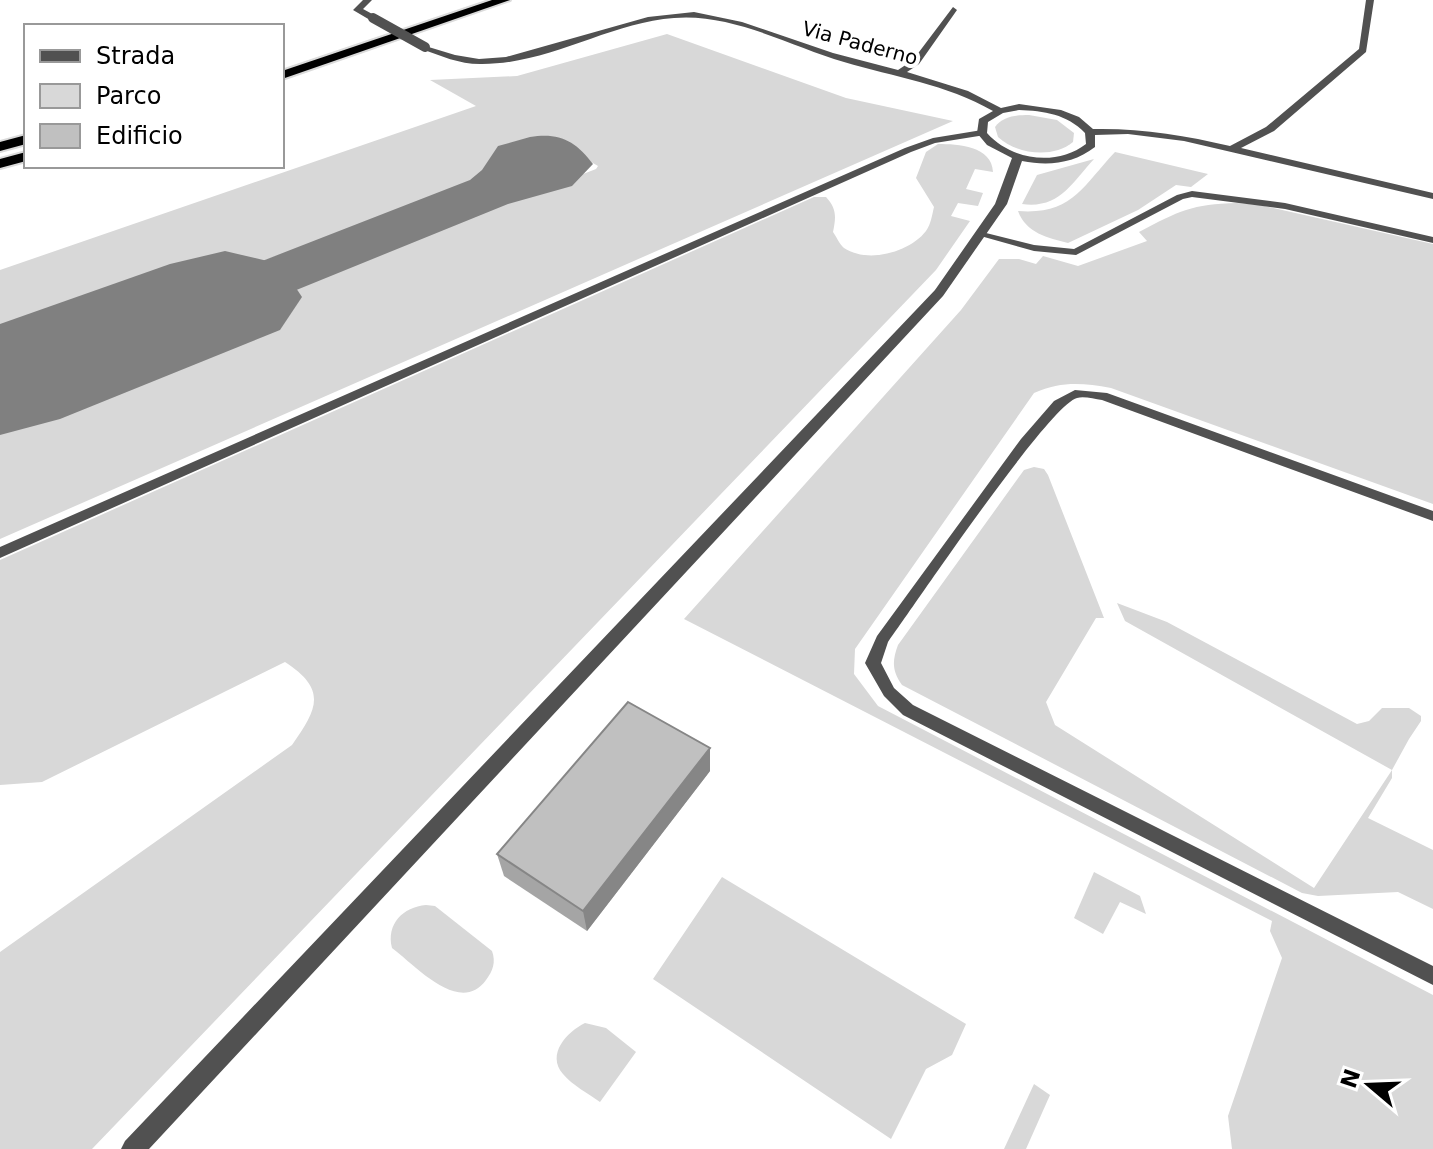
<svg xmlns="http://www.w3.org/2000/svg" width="1433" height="1149" viewBox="0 0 1433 1149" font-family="'DejaVu Sans',sans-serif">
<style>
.green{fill:#d8d8d8}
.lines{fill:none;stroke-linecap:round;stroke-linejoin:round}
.taxiway{fill:#808080;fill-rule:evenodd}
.runway{fill:#808080;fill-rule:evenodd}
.trunk-casing{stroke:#dbdbdb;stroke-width:4}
.service{fill:#515151;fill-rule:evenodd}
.minor{fill:#515151;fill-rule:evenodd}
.trunk{fill:#000;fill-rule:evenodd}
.minor-bridge{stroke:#515151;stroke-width:10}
.wall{fill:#a5a5a5}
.shaded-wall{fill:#868686}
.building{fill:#c0c0c0;stroke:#868686;stroke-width:2}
.labels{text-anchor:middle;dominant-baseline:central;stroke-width:8;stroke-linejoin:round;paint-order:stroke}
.far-street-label{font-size:20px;fill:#000;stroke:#fff}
</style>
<rect width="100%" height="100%" fill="#fff"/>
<g class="green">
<path d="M667,34L846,98L953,121L0,539V401L596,169L598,166C567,147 520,125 490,159L491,174L483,179L0,359V270L476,106L430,80L517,76Z"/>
<path d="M1029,115L1057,120L1074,133L1073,142C1053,159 1016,154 998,137L995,127C1003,116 1017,115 1029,115Z"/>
<path d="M938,144C958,144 992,146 993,172L975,169L966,189L983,193L978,206L958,203L951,216L970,221L936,270L92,1149H0V952L292,745C317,709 328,690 285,662L42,782L0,785V560L814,197H826C837,209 836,217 833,232C836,236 840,245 844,248C868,264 910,252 926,231C931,224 932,215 934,207L916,178L926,152Z"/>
<path d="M1115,152L1208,174L1191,187L1176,185L1138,210L1068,243C1048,238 1026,233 1018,211C1072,215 1082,187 1115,152Z"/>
<path d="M1094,159C1071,184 1059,209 1022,204L1037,175Z"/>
<path d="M1237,203L1260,205L1433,244V504L1111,388C1082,383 1062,381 1034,393L855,649L854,674L878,706L1433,995V1149H1232L1228,1116L1282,958L1270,931L1272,921L684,619L961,310L999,259H1019L1036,264L1043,256L1078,266L1147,241L1139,232C1179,211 1192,204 1237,203Z"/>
<path d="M1034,467L1044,469L1048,475L1104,618H1096L1046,702L1055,725L1314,888L1392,770L1125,621L1117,603L1167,622L1357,724L1369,721L1382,708H1409L1421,716V721L1409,739L1392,770V778L1368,818L1433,850V909L1398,892L1318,896L1302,893L902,685C892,671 892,661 898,645L1024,470Z"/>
<path d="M1094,872L1140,896L1146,914L1120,902L1103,934L1074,918Z"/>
<path d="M722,877L966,1024L952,1055L926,1069L891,1139L653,979Z"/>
<path d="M426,905L435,906L492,951C496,962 493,971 486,980C460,1016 416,966 392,948C386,924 403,907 426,905Z"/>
<path d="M585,1023L606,1028L636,1052L600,1102C589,1094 572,1085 563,1074C546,1054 567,1032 585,1023Z"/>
<path d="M1034,1084L1050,1095L1026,1149H1004Z"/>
</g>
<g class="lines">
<path class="taxiway" d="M530,137C559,132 576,141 593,164L572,186L508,204L247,310L225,316L203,310L194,297L203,284L470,180L482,170L498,146Z"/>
<path class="runway" d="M225,251L280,264L302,297L280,330L60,419L0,435V324L170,264Z"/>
<defs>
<g id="trunk">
<path d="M492,0H510L282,79V71Z"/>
<path d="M26,135V144L0,151V142Z"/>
<path d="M26,152V161L0,168V159Z"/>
</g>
</defs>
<use href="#trunk" class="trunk-casing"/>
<g class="service">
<path d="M982,130L985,131V135L935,143L911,152L0,558V547L905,148L933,138Z"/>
<path d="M1192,191L1285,203L1433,237V243L1285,209L1192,197L1183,199L1076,255L1034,251L977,235L982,232L1034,245L1074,249L1177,195Z"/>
<path d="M1075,390L1107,393L1433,511V521L1102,400C1094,399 1084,396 1077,398C1049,405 914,606 888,642L881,663L894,688L913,705L1433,966V985L903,715L884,696L865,663L877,636L1021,439L1054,401Z"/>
</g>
<g class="minor">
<path d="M363,0H372L363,9L376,16V20H370L353,10Z"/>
<path d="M1366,0H1374L1366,52L1274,131L1241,148L1433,193V199L1184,141L1128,134L1095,135V147C1073,164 1048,166 1022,161L1007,204L943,296L149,1149H121L125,1141L935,290L995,204L1012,158L987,145L977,133L979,119L993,111C946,84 894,77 844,62C790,46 732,13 674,18C608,23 548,65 480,64C459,64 441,56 422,49V45L455,55L479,59L506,57L648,17L694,12L742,22L833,53L898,70L913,60L953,7L957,10L919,64L907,72L968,91L1001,108L1019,104L1061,110L1079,117L1093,129C1140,128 1184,135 1230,146L1266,127L1359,49ZM1019,110C1044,111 1067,114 1085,133L1086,144C1056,167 1011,160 987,133L988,122L1003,113Z"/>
</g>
<use href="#trunk" class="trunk"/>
<path class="minor-bridge" d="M373,18L425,47"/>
</g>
<path class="wall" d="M710,771L587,931L504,876L497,854Z"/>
<path class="shaded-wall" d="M710,748V771L587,931L583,911Z"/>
<path class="building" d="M628,702L710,748L583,911L497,854Z"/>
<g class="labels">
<g class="far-street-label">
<text transform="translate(860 43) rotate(15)">Via Paderno</text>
</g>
</g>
<rect x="24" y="24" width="260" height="144" fill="#ffffff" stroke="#999999" stroke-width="2"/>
<rect x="40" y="50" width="40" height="12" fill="#515151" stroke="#999999" stroke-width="2"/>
<text x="96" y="64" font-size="24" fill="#000000">Strada</text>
<rect x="40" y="84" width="40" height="24" fill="#d8d8d8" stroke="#999999" stroke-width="2"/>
<text x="96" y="104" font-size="24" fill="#000000">Parco</text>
<rect x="40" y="124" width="40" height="24" fill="#c0c0c0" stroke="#999999" stroke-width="2"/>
<text x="96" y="144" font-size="24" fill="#000000">Edificio</text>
<g transform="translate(1369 1085) rotate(289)" stroke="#ffffff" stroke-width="6" paint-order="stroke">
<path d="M0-6L14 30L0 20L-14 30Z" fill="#000000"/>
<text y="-12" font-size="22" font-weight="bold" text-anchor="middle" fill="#000000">N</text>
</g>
</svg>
